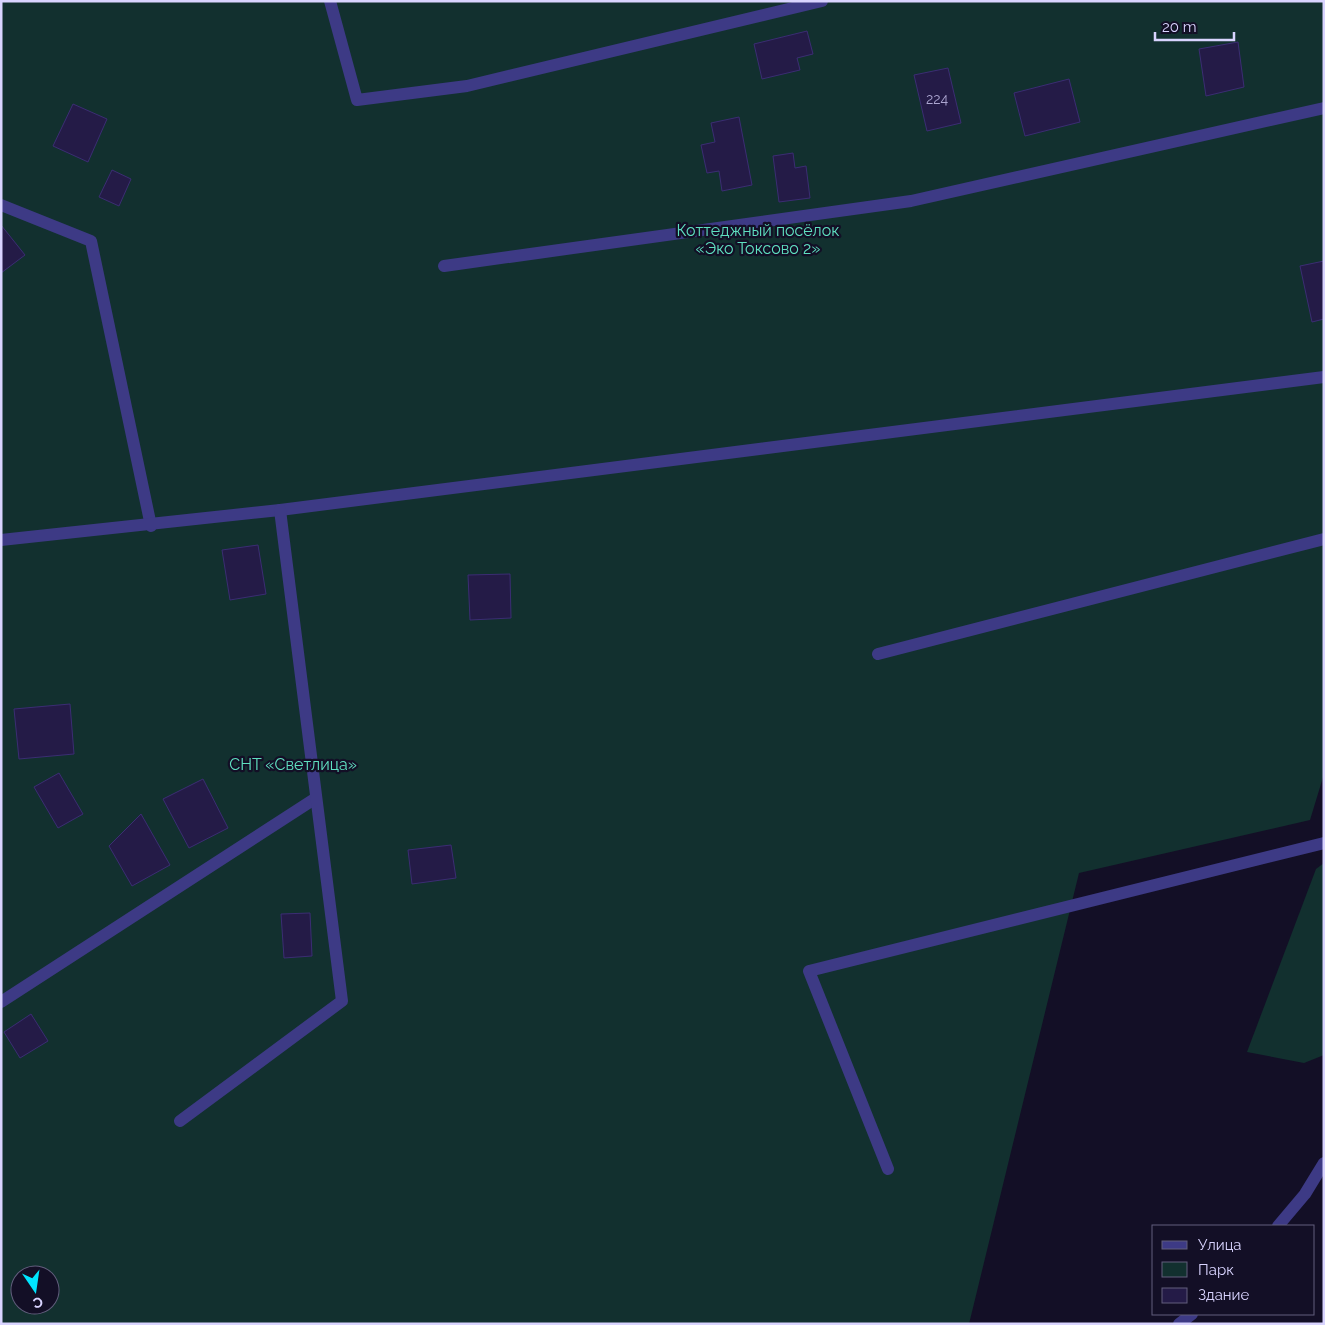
<svg xmlns="http://www.w3.org/2000/svg" width="1325" height="1325" viewBox="0 0 1325 1325" font-family="Raleway,sans-serif">
<style>
.green{fill:#12302f;fill-rule:evenodd}
.building{fill:#241b47;stroke:#3b2d73}
.lines{fill:none;stroke-linecap:round;stroke-linejoin:round}
.minor{stroke:#3d3a85;stroke-width:12}
.labels{text-anchor:middle;dominant-baseline:central;stroke-width:4.5;stroke-linejoin:round;paint-order:stroke}
.number-label{font-size:14px;fill:#aca6d1}
.park-label{font-size:16px;fill:#5fe0c0;stroke:#130f26}
</style>
<rect width="100%" height="100%" fill="#130f26"/>
<g class="green">
<path d="M1,1H1324V774L1310,820L1079,873L969,1324H1ZM20,1275H50V1305H20Z"/>
<path d="M1324,863V1055L1304,1063L1247,1052L1316,869Z"/>
</g>
<g class="building">
<path d="M807,31L813,54L797,58L800,70L762,79L754,44Z"/>
<path d="M1238,42L1244,87L1206,96L1199,49Z"/>
<path d="M948,68L961,123L927,131L914,75Z"/>
<path d="M1069,79L1080,122L1025,136L1014,93Z"/>
<path d="M73,104L107,119L88,162L53,146Z"/>
<path d="M739,117L752,185L722,191L719,171L707,173L701,145L715,142L711,123Z"/>
<path d="M793,153L795,168L806,166L810,198L779,202L773,156Z"/>
<path d="M112,170L131,179L119,206L99,197Z"/>
<path d="M1,225L25,255L1,273Z"/>
<path d="M1324,261V319L1312,322L1300,266Z"/>
<path d="M258,545L266,594L230,600L222,550Z"/>
<path d="M510,574L511,618L470,620L468,575Z"/>
<path d="M70,704L74,754L19,759L14,709Z"/>
<path d="M59,773L83,814L58,828L34,787Z"/>
<path d="M203,779L228,828L189,848L163,799Z"/>
<path d="M141,814L170,865L132,886L109,846Z"/>
<path d="M451,845L456,878L412,884L408,850Z"/>
<path d="M310,913L312,956L284,958L281,914Z"/>
<path d="M31,1014L48,1041L20,1058L4,1032Z"/>
</g>
<g class="lines">
<g class="minor">
<path d="M330,1L357,100L467,86L822,1"/>
<path d="M1,205L91,241L151,526"/>
<path d="M444,266L911,201L1324,108"/>
<path d="M1,540L280,510L1324,377"/>
<path d="M878,654L1324,539"/>
<path d="M1,1002L316,798"/>
<path d="M180,1121L342,1001L280,510"/>
<path d="M888,1169L809,971L1324,843"/>
<path d="M1278,1226L1305,1194L1324,1163"/>
<path d="M1179,1324L1192,1314"/>
</g>
</g>
<g class="labels">
<g class="number-label">
<text x="937" y="99">224</text>
</g>
<g class="park-label">
<text x="758" y="230">Коттеджный посёлок<tspan x="758" dy="18">«Эко Токсово 2»</tspan></text>
<text x="293" y="764">СНТ «Светлица»</text>
</g>
</g>
<rect width="1325" height="1325" fill="none" stroke="#d9d4ff" stroke-width="5"/>
<rect x="1152" y="1225" width="162" height="90" fill="#130f26" stroke="#625e7d"/>
<rect x="1162" y="1241" width="25" height="8" fill="#3d3a85" stroke="#625e7d"/>
<text x="1198" y="1250" font-size="15" fill="#d9d4ff">Улица</text>
<rect x="1162" y="1262" width="25" height="15" fill="#12302f" stroke="#625e7d"/>
<text x="1198" y="1275" font-size="15" fill="#d9d4ff">Парк</text>
<rect x="1162" y="1288" width="25" height="15" fill="#241b47" stroke="#625e7d"/>
<text x="1198" y="1300" font-size="15" fill="#d9d4ff">Здание</text>
<g transform="translate(35 1290) rotate(167)"><circle r="24" fill="#130f26" stroke="#625e7d"/>
<path d="M0-4L9 19L0 12L-9 19Z" fill="#00e5ff"/>
<text y="-8" font-size="14" font-weight="bold" text-anchor="middle" fill="#d9d4ff">С</text>
</g>
<path d="M1155 32v8h79v-8" fill="none" stroke="#d9d4ff" stroke-width="2.5"/>
<text x="1162" y="32" font-size="15" fill="#d9d4ff" stroke="#130f26" stroke-width="4" paint-order="stroke">20 m</text>
</svg>
